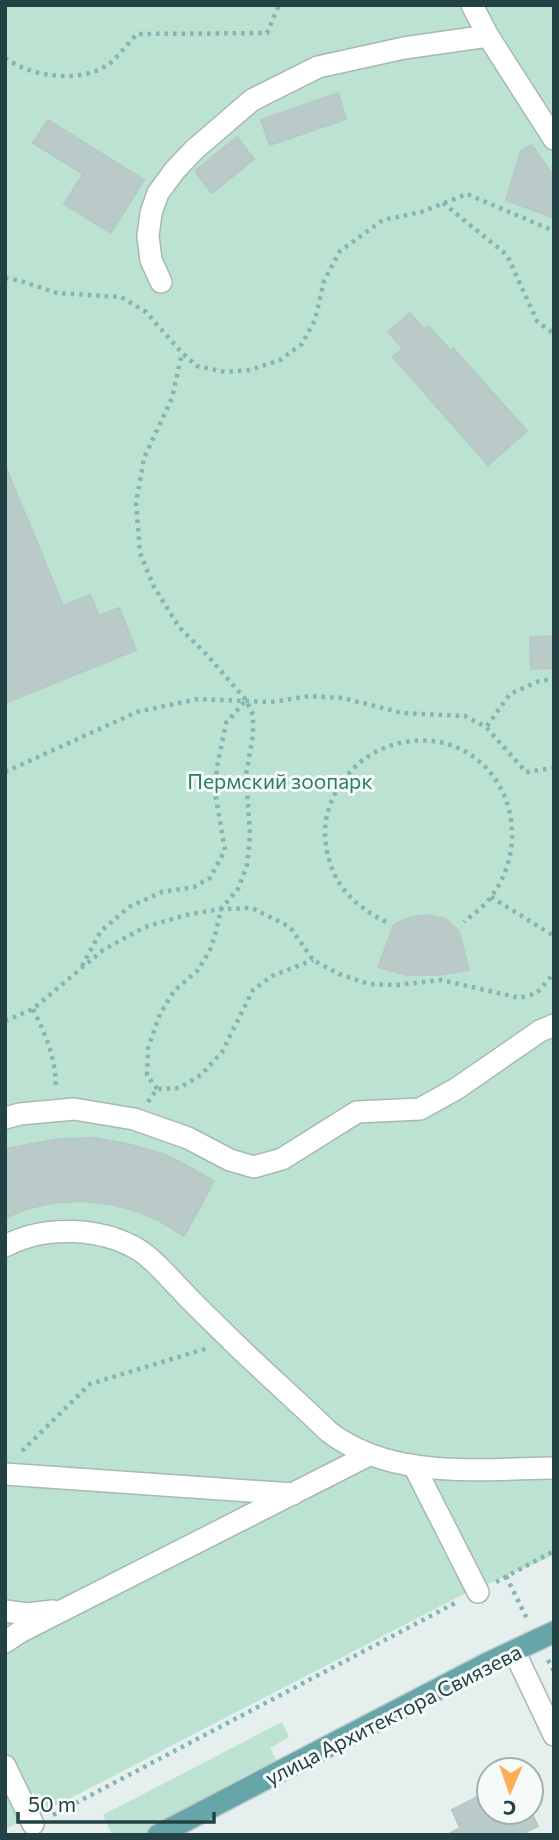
<svg xmlns="http://www.w3.org/2000/svg" width="559" height="1840" viewBox="0 0 559 1840" font-family="Commissioner,sans-serif">
<style>
.green{fill:#bce2d1}
.building{fill:#bacac8;stroke:#b6c9c7;stroke-width:2}
.lines{fill:none;stroke-linecap:round;stroke-linejoin:round}
.minor-casing{stroke:#a7b8b7;stroke-width:24}
.major-casing{stroke:#c1caca;stroke-width:24}
.path{stroke:#83b5b4;stroke-width:4.5;stroke-dasharray:3.5 5;stroke-linecap:butt}
.minor{stroke:#fff;stroke-width:21}
.major{stroke:#66a6a8;stroke-width:21}
.labels{text-anchor:middle;dominant-baseline:central;stroke-width:6;stroke-linejoin:round;paint-order:stroke}
.park-label{font-size:21px;fill:#287e62;stroke:#f6fbfa}
.street-label{font-size:21px;fill:#224243;stroke:#f6fbfa}
</style>
<rect width="100%" height="100%" fill="#e5efed"/>
<g class="green">
<path d="M5,5H554V1555L456,1598L67,1800L5,1829Z"/>
<path d="M282,1722L289,1737L270,1748L279,1766L142,1835H112L103,1815Z"/>
</g>
<g class="building">
<path d="M338,93L346,119L270,145L261,120Z"/>
<path d="M48,120L144,180L111,233L64,204L83,174L33,143Z"/>
<path d="M237,137L254,159L212,193L195,171Z"/>
<path d="M532,145L554,177V218L506,200L521,151Z"/>
<path d="M410,313L424,329L428,326L450,350L453,348L527,431L488,465L393,357L403,348L388,332Z"/>
<path d="M5,465L63,606L90,595L99,616L119,608L136,650L5,703Z"/>
<path d="M554,636V668L531,669L530,637Z"/>
<path d="M426,915L446,919L459,932L469,970L438,975H407L378,967L394,925L409,918Z"/>
<path d="M95,1138L128,1144L160,1153L176,1160L214,1181L184,1236L158,1220L133,1210L109,1204L82,1201L52,1203L26,1209L5,1218V1149L58,1139Z"/>
<path d="M489,1791V1812H531L538,1826L520,1835H447L460,1828L452,1810Z"/>
</g>
<g class="lines">
<defs>
<g id="minor">
<path d="M472,5L488,36L554,139"/>
<path d="M161,282L151,260L148,236L151,213L158,193L175,170L194,150L252,100L318,67L404,48L488,36"/>
<path d="M5,1118L20,1114L74,1109L134,1119L188,1138L230,1160L254,1167L282,1159L357,1112L420,1109L456,1089L540,1031L554,1025"/>
<path d="M5,1246C44,1225 101,1227 139,1250C156,1261 168,1277 182,1291C198,1308 215,1324 231,1340C263,1371 297,1401 329,1432C392,1480 479,1469 554,1468"/>
<path d="M414,1466L478,1592"/>
<path d="M5,1474L293,1494"/>
<path d="M5,1611L27,1614L53,1611"/>
<path d="M5,1642L20,1632L369,1455"/>
<path d="M514,1651L554,1735"/>
<path d="M5,1766L33,1824"/>
</g>
<path id="major" d="M158,1835L488,1663L554,1632"/>
</defs>
<use href="#minor" class="minor-casing"/>
<use href="#major" class="major-casing"/>
<g class="path">
<path d="M5,58C31,77 78,83 106,66C116,60 128,43 137,34L267,33L279,5"/>
<path d="M443,203L507,255L537,321L554,334"/>
<path d="M5,278L21,281L57,293L121,297L146,312L182,353L197,366L225,372L250,370L280,360L302,344L315,320L324,281L340,251L383,220L421,212L467,194L554,231"/>
<path d="M487,726L510,694L539,681L554,679"/>
<path d="M5,772L137,712L198,699L271,702L310,696L343,698L402,713L465,716L486,727L526,772L554,768"/>
<path d="M491,897L554,936"/>
<path d="M386,922C348,903 328,878 325,836C324,811 336,786 353,769C367,754 385,746 404,742C493,727 543,827 491,897C484,907 473,914 464,922"/>
<path d="M82,966L101,931L129,907L162,892L194,887L210,878L225,850L215,792L217,767L226,723L246,700"/>
<path d="M33,1009C46,1036 56,1058 56,1089"/>
<path d="M5,1021L33,1009L103,950L145,927L186,915L221,909L252,908L290,927L313,960L339,974L369,984L397,985L441,980L520,998L537,993L554,973"/>
<path d="M157,1089L147,1075L148,1048L160,1014L174,991L198,970L210,950L216,932L221,909L238,889L247,865L250,835L246,775L253,735V715L246,700L208,656L179,627L154,587L140,553L136,503L144,458L172,398L182,353"/>
<path d="M148,1102L157,1089L179,1088L201,1075L222,1052L253,990L272,976L313,960"/>
<path d="M22,1451L90,1384L208,1348"/>
<path d="M506,1576L528,1621"/>
<path d="M496,1582L554,1551"/>
<path d="M548,1660L554,1671"/>
<path d="M53,1815L457,1602"/>
</g>
<use href="#minor" class="minor"/>
<use href="#major" class="major"/>
</g>
<g class="labels">
<g class="park-label">
<text x="280" y="780">Пермский зоопарк</text>
</g>
<g class="street-label">
<text transform="translate(393 1714) rotate(-27)">улица Архитектора Свиязева</text>
</g>
</g>
<rect width="559" height="1840" fill="none" stroke="#224243" stroke-width="14"/>
<g transform="translate(510 1791) rotate(182)"><circle r="33" fill="#f6fbfa" stroke="#a1b1b1" stroke-width="2"/>
<path d="M0-5L12 26L0 18L-12 26Z" fill="#fdae55"/>
<text y="-10" font-size="19" font-weight="bold" text-anchor="middle" fill="#224243">С</text>
</g>
<path d="M18 1812v10h196v-10" fill="none" stroke="#224243" stroke-width="3.5"/>
<text x="28" y="1812" font-size="21" fill="#224243" stroke="#f6fbfa" stroke-width="5" paint-order="stroke">50 m</text>
</svg>
